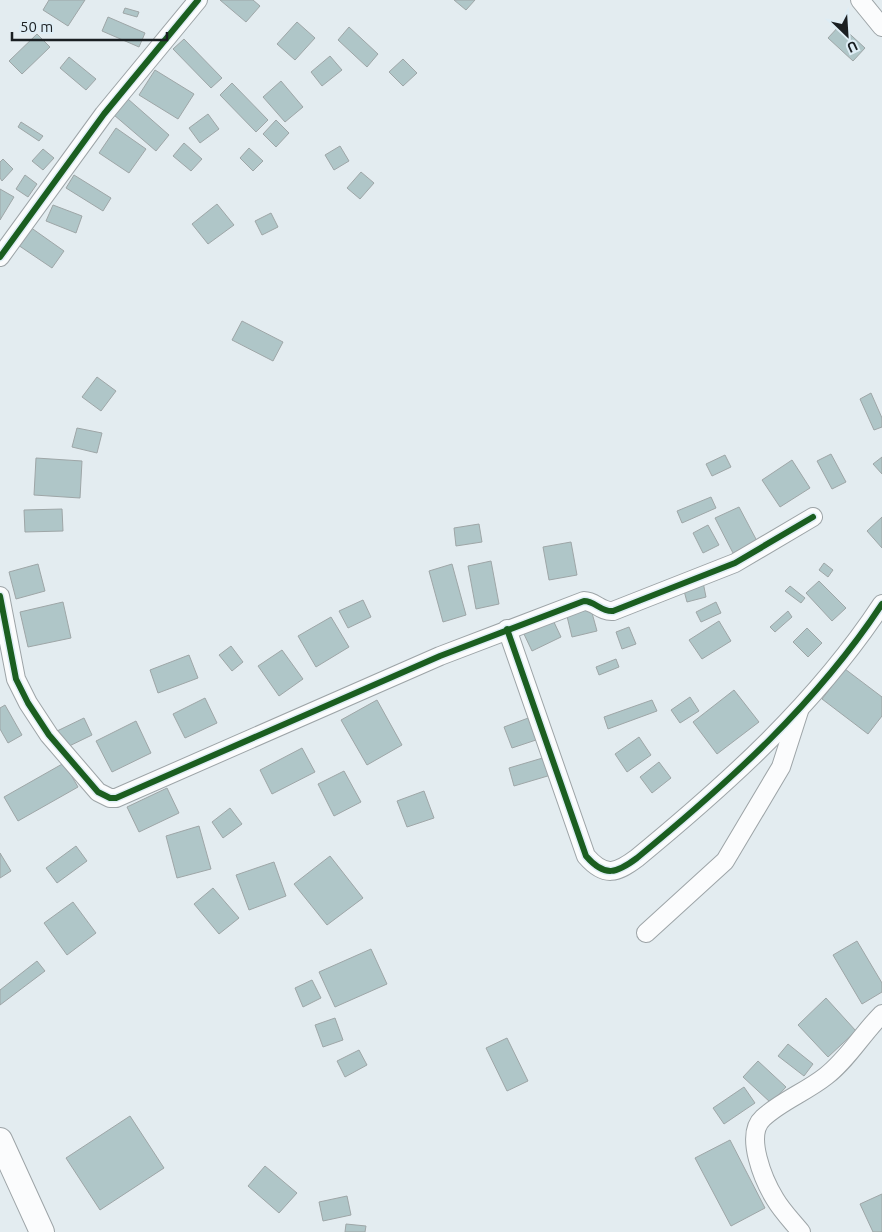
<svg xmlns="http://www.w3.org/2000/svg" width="882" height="1232" viewBox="0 0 882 1232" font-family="Ubuntu,sans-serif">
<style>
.building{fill:#afc6c8;stroke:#9ea6a7}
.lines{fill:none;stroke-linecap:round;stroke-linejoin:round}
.street-casing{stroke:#9da4a7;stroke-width:20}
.secondary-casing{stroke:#9da4a7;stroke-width:26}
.street{stroke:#fbfcfd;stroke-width:18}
.secondary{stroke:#fbfcfd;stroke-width:24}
.cycleway-casing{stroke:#deedf5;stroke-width:9}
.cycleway{stroke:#1b5e20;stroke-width:6}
</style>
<rect width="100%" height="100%" fill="#e3ecf0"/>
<g class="building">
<path d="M49,0H85L68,26L43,10Z"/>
<path d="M220,0H253L260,6L246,22Z"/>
<path d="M454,0H475L466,10Z"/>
<path d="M125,8L139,12L137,17L123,13Z"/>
<path d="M108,17L145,33L139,47L102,31Z"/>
<path d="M297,22L315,38L295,60L277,44Z"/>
<path d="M840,25L865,48L853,61L828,38Z"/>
<path d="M349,27L378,54L367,67L338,40Z"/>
<path d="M37,34L50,47L22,74L9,61Z"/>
<path d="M184,39L222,78L211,88L173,49Z"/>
<path d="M330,56L342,70L322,86L311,72Z"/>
<path d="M69,57L96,79L86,90L60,68Z"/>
<path d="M403,59L417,73L403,86L389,72Z"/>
<path d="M155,70L194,94L178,119L139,95Z"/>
<path d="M281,81L303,107L285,122L263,97Z"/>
<path d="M232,83L268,120L256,132L220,95Z"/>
<path d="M128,99L169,135L156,151L114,115Z"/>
<path d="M208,114L219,129L200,143L189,128Z"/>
<path d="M276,120L289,133L276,147L263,134Z"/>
<path d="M21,122L43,136L39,141L18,127Z"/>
<path d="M116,128L146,149L129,173L99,153Z"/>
<path d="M184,143L202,159L191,171L173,156Z"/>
<path d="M340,146L349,161L334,170L325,155Z"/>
<path d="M249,148L263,161L253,171L240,158Z"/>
<path d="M43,149L54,158L43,170L32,161Z"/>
<path d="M3,159L13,169L2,181L0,178V162Z"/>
<path d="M361,172L374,183L360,199L347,188Z"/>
<path d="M25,175L37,184L28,197L16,189Z"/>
<path d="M74,175L111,198L103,211L66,188Z"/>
<path d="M0,189L14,197L0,220Z"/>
<path d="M217,204L234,225L208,244L192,224Z"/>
<path d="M53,205L82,216L76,233L46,221Z"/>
<path d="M271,213L278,227L262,235L255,221Z"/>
<path d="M30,227L64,251L52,268L18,245Z"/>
<path d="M242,321L283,342L273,361L232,340Z"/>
<path d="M97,377L116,391L101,411L82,397Z"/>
<path d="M871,393L882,418V427L874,430L860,399Z"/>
<path d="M77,428L102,433L97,453L72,447Z"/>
<path d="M831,454L846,482L832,489L817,461Z"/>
<path d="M725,455L731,467L712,476L706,464Z"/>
<path d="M882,457V474L873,464Z"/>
<path d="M36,458L82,461L80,498L34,495Z"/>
<path d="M792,460L810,488L780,507L762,480Z"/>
<path d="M711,497L716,508L682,523L677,511Z"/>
<path d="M739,507L757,541L733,553L715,518Z"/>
<path d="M62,509L63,531L25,532L24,510Z"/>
<path d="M882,517V548L867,531Z"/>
<path d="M479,524L482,542L456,546L454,528Z"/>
<path d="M708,525L719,545L703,553L693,533Z"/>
<path d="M571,542L577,575L549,580L543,547Z"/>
<path d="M491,561L499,604L476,609L468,566Z"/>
<path d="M824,563L833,570L828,577L819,570Z"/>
<path d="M38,564L45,591L16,599L9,572Z"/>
<path d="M452,564L466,615L443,622L429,571Z"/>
<path d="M819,581L846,608L832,621L806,593Z"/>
<path d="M703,582L706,597L687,602L683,587Z"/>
<path d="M790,586L805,598L801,603L785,591Z"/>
<path d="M363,600L371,617L348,628L339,611Z"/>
<path d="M63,602L71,638L28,647L20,612Z"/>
<path d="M589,602L597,631L572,637L565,608Z"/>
<path d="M716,602L721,613L701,622L696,612Z"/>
<path d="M788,611L792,617L775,632L770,627Z"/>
<path d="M331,617L349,647L316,667L298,636Z"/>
<path d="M552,618L561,637L532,651L523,632Z"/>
<path d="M719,621L731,641L702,659L689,640Z"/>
<path d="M629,627L636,644L622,649L616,632Z"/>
<path d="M807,628L822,643L808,657L793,642Z"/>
<path d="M231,646L243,662L232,671L219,655Z"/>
<path d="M282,650L303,679L279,696L258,666Z"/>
<path d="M189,655L198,678L158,693L150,670Z"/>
<path d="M616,659L619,667L599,675L596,667Z"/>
<path d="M845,669L882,697V716L868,734L822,699Z"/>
<path d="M734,690L759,722L717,754L693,722Z"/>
<path d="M690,697L699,711L680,723L671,710Z"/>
<path d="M205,698L217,723L185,738L173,714Z"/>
<path d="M377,700L402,745L367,765L341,720Z"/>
<path d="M652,700L657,711L608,729L604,717Z"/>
<path d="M5,705L22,735L8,743L0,729V708Z"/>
<path d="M531,717L539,739L512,748L504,727Z"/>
<path d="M84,718L92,735L63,749L55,732Z"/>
<path d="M136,721L151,753L112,772L96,741Z"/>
<path d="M639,737L651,755L627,772L615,754Z"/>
<path d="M302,748L315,772L272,794L260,770Z"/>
<path d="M546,757L551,775L514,786L509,768Z"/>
<path d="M659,762L671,778L652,793L640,777Z"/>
<path d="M64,763L78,787L18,821L4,797Z"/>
<path d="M344,771L361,802L334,816L318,784Z"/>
<path d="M167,788L179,813L139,832L127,807Z"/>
<path d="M424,791L434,818L407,827L397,801Z"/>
<path d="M230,808L242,824L223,838L212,822Z"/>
<path d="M199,826L211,869L177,878L166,836Z"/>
<path d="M76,846L87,861L57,883L46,868Z"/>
<path d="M0,853L11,871L0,878Z"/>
<path d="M330,856L363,898L327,925L294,884Z"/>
<path d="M274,862L286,896L249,910L236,875Z"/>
<path d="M213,888L239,918L219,934L194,904Z"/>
<path d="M73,902L96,933L67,955L44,923Z"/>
<path d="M857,941L882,983V992L862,1004L833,955Z"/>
<path d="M371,949L387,984L335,1007L319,972Z"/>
<path d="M37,961L45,971L0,1005V990Z"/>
<path d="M312,980L321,998L303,1007L295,988Z"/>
<path d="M826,998L856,1031L828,1057L798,1025Z"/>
<path d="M335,1018L343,1040L323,1047L315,1025Z"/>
<path d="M507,1038L528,1081L507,1091L486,1048Z"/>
<path d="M788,1044L813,1064L804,1076L778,1056Z"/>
<path d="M359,1050L367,1065L345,1077L337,1061Z"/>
<path d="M758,1061L786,1087L771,1103L743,1077Z"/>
<path d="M744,1087L755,1103L724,1124L713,1108Z"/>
<path d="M130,1116L164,1168L100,1210L66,1158Z"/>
<path d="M730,1140L765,1208L731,1226L695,1158Z"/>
<path d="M265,1166L297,1193L279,1213L248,1186Z"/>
<path d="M882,1194V1232H873L860,1204Z"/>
<path d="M347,1196L351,1215L323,1221L319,1202Z"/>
<path d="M346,1224L366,1226L365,1232H345Z"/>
</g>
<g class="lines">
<defs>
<g id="street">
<path d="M860,0L882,27"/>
<path d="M0,257L104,114L198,0"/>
<path d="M0,596L16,679L28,703L49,735L98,792L110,798H116L440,656L584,601C595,601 601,612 613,611L735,563L813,517"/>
<path d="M507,629L586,856C605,878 617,873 637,858C728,783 817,703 882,604"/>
<path d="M646,933L725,861L781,767L799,711"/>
<path d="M801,1232C792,1221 782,1211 775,1199C764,1181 744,1135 763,1118C781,1101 806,1092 826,1076C848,1059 862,1034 882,1014"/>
</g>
<path id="secondary" d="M0,1140L42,1232"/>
</defs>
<use href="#street" class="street-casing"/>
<use href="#secondary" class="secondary-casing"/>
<use href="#street" class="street"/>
<use href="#secondary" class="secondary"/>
<defs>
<g id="cycleway">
<path d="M0,257L104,114L198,0"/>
<path d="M0,596L16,679L28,703L49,735L98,792L110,798H116L440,656L584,601C595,601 601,612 613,611L735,563L813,517"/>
<path d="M507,629L586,856C605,878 617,873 637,858C728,783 817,703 882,604"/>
</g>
</defs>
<use href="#cycleway" class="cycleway-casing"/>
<use href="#cycleway" class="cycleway"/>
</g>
<g transform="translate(847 35) rotate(155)" stroke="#deedf5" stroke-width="4" paint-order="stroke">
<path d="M0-4L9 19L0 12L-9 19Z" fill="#1a1f22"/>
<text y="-8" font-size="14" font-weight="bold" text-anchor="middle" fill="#1a1f22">U</text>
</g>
<path d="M12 32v8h155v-8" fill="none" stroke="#1a1f22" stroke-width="2.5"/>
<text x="20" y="32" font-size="15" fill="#1a1f22" stroke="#deedf5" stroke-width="4" paint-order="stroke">50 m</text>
</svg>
